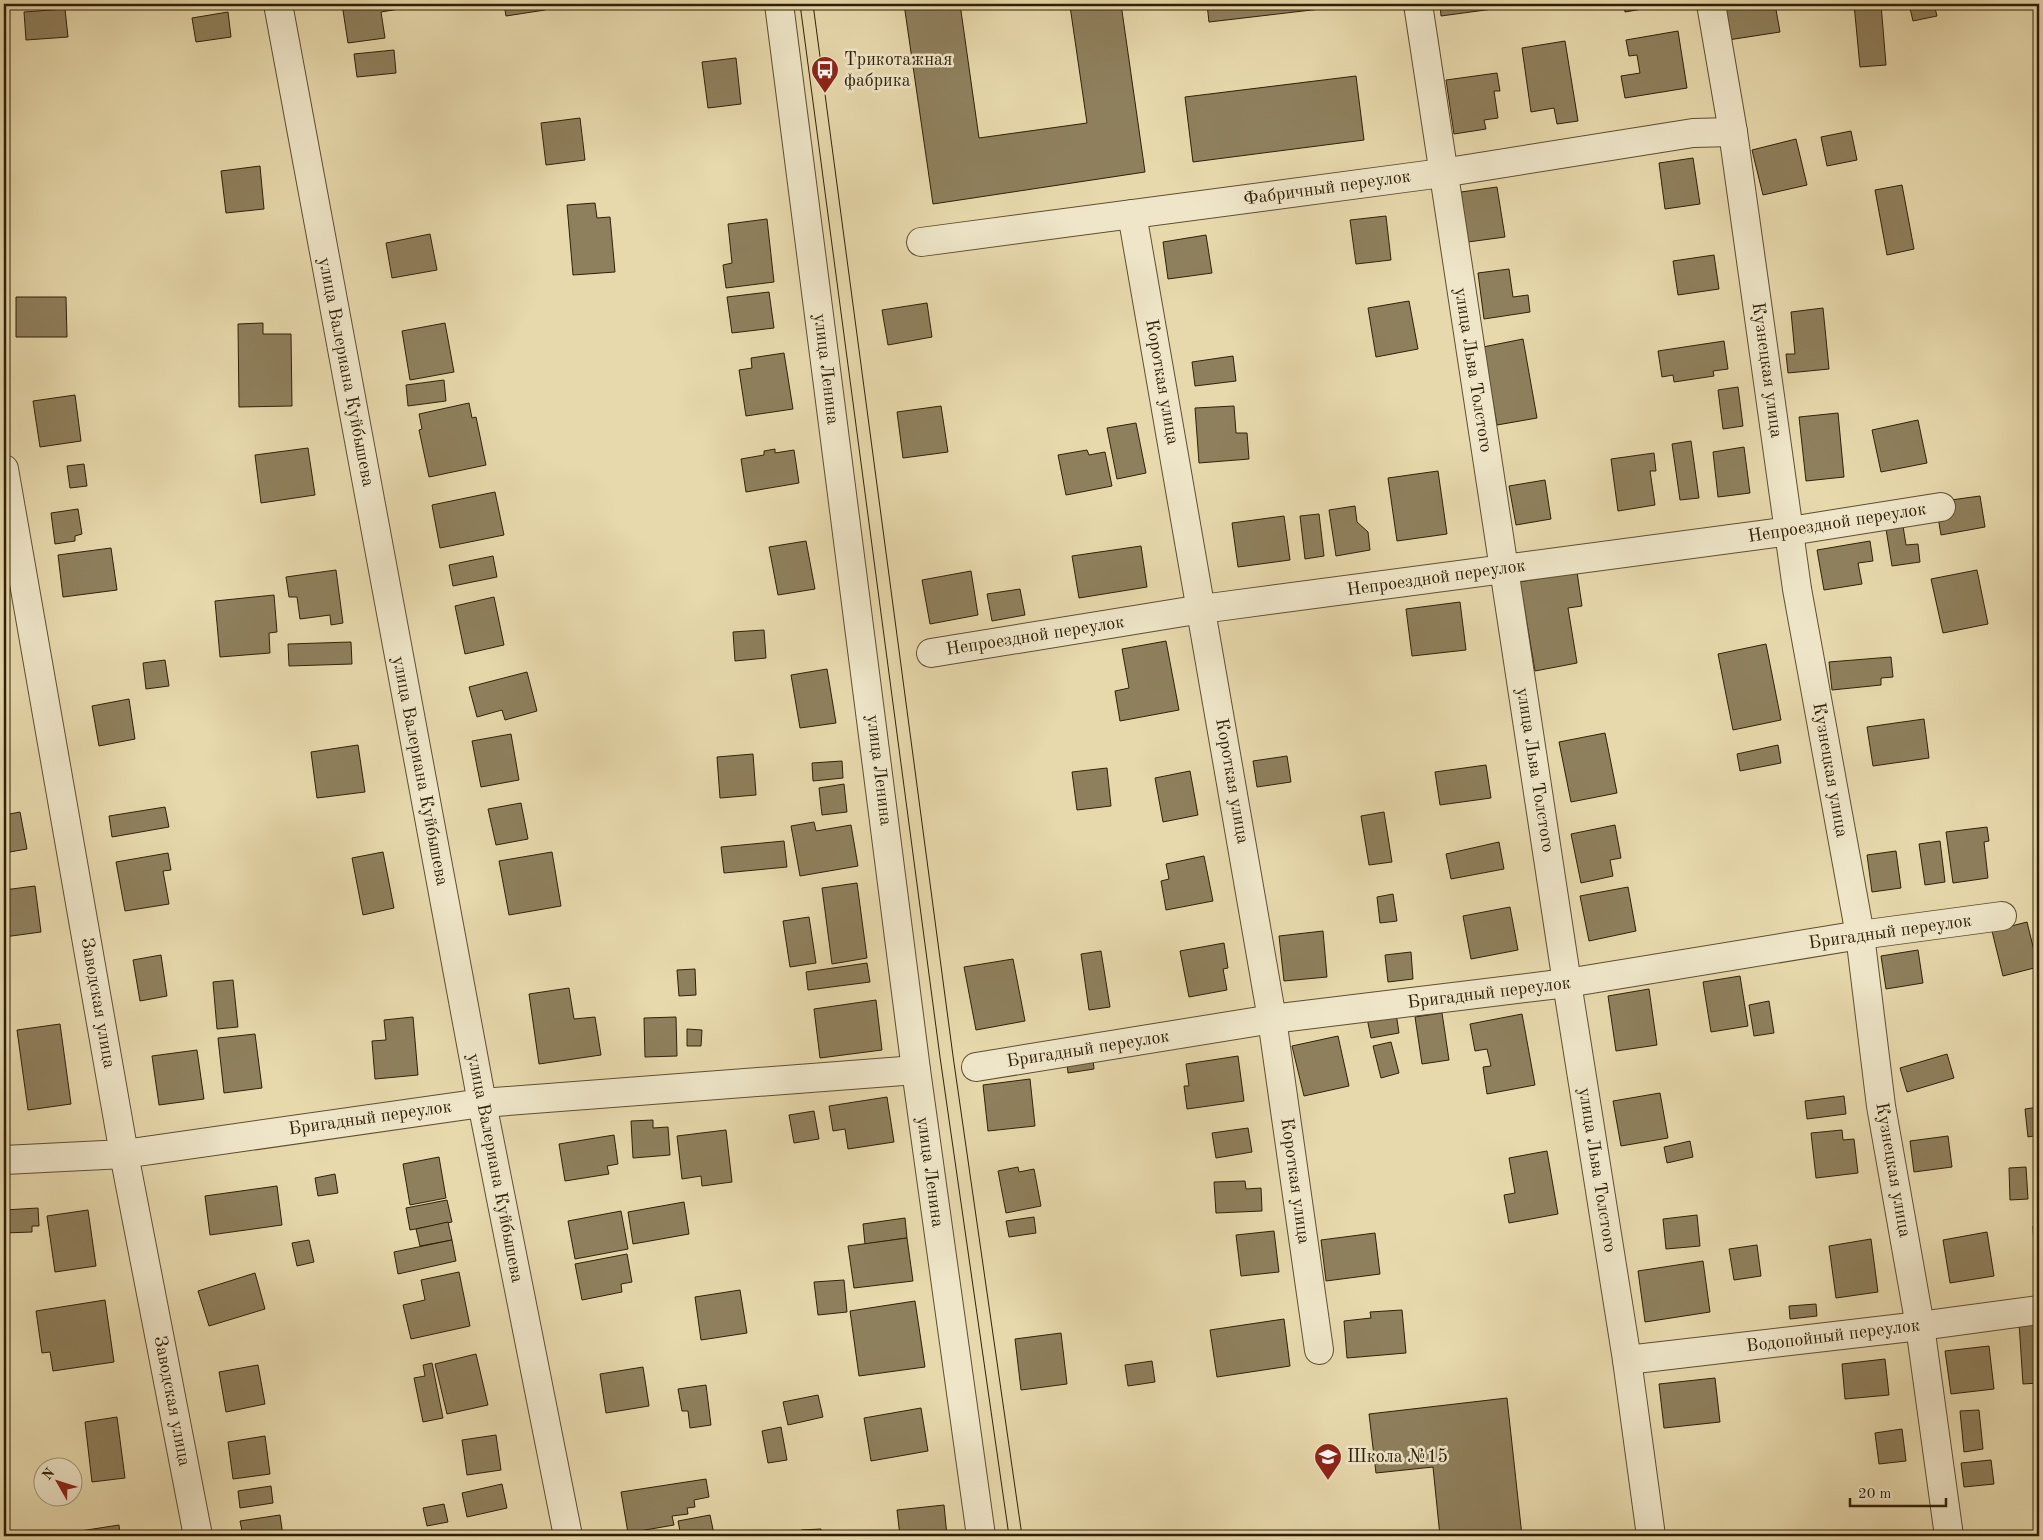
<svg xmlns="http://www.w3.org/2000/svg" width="2043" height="1540" viewBox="0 0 2043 1540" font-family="'Old Standard TT',serif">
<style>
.building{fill:#8f805d;stroke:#302007}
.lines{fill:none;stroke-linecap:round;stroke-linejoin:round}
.minor-casing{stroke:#5e4e30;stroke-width:30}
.minor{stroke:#efe6c9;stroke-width:28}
.tram{stroke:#302007;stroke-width:1}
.labels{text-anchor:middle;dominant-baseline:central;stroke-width:5;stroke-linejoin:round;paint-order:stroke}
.poi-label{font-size:18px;fill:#302007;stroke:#efe6c9;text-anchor:start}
.street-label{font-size:18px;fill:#302007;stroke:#efe6c9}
</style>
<rect width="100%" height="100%" fill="#e7d9ac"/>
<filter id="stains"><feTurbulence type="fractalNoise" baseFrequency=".004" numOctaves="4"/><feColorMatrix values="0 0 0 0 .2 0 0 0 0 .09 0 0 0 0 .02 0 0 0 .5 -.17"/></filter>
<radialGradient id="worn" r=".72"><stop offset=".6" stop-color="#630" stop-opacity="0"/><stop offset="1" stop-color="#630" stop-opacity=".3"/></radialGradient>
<g class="building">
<path d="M342,4H398L399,9L381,12L385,38L348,43Z"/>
<path d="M504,4H544L545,10L506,16Z"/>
<path d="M904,4H960L979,138L1087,123L1070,6L1121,4L1145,172L933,204Z"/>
<path d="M1207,4H1363L1209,22Z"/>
<path d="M1440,4H1492L1493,9L1441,16Z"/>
<path d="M1624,4H1671L1625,12Z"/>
<path d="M1722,4H1775L1780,32L1728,40Z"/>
<path d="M1854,4H1881L1886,65L1860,67Z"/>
<path d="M1909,4H1934L1937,16L1913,21Z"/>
<path d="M65,9L68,37L26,40L24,12Z"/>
<path d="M228,12L231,37L196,42L192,18Z"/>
<path d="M1678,31L1687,88L1625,98L1621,76L1640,73L1637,55L1629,56L1626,40Z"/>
<path d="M1565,41L1578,121L1557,124L1554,108L1531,112L1522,48Z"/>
<path d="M394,50L396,73L357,77L354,54Z"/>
<path d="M4,53L7,86L4,87Z"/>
<path d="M736,58L741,104L708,108L702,62Z"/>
<path d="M1497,73L1500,91H1494L1498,118L1484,120L1486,129L1454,134L1446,80Z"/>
<path d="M1356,76L1364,140L1193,162L1185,97Z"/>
<path d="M580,118L585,160L546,165L541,123Z"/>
<path d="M1851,131L1857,160L1827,166L1821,137Z"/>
<path d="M1796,139L1807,185L1763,195L1752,150Z"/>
<path d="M1693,158L1700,204L1665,209L1659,163Z"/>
<path d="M260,166L264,209L226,213L221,171Z"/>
<path d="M1902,185L1914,249L1887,255L1875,190Z"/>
<path d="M1497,187L1505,237L1468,242L1461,192Z"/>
<path d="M595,203L597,218L610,217L615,272L573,275L567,205Z"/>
<path d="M1386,216L1391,260L1356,264L1350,220Z"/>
<path d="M767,219L774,282L726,288L723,265L732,263L728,224Z"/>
<path d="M430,234L437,270L392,278L386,243Z"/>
<path d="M1206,235L1212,273L1168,279L1163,242Z"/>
<path d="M1714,255L1719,289L1678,295L1673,261Z"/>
<path d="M1509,269L1513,297L1528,295L1530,312L1484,319L1478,273Z"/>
<path d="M769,292L774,328L732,333L727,297Z"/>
<path d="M16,297H66L67,337H16Z"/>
<path d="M1409,301L1418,349L1376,357L1368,308Z"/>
<path d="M927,303L932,337L888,345L882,310Z"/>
<path d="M1823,308L1829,369L1788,373L1786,354H1795L1791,312Z"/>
<path d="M263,323V334H291L292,406L239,407L238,324Z"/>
<path d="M445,323L454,372L410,380L402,331Z"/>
<path d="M1523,339L1537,418L1497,425L1483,347Z"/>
<path d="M1724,341L1728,369L1713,371L1714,376L1674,382L1673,375L1662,377L1658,351Z"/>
<path d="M784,353L793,409L746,416L739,370L752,368L751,358Z"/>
<path d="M1233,356L1236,381L1195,386L1192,362Z"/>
<path d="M444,380L446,401L408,406L406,385Z"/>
<path d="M1738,387L1743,426L1723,429L1718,390Z"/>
<path d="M75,395L81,441L40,447L33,401Z"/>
<path d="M469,403L472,418L476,417L486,465L429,477L419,430L422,429L419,414Z"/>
<path d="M941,406L948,452L903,458L897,412Z"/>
<path d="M1234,406L1236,433H1247L1249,459L1199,463L1195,408Z"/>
<path d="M1838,413L1844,477L1806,481L1799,417Z"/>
<path d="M1918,420L1927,463L1881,472L1872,430Z"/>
<path d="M1136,423L1146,473L1117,479L1107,428Z"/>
<path d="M1691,441L1699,498L1680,500L1672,444Z"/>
<path d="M1744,447L1750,493L1718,497L1713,452Z"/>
<path d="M308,448L315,495L261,503L255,455Z"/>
<path d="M775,449V453L794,450L799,483L746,492L741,459L764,455V451Z"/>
<path d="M1087,450L1089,455L1105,452L1112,486L1066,495L1058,455Z"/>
<path d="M1654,453L1656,471H1650L1655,505L1618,511L1611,459Z"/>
<path d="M84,464L87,486L70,488L67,466Z"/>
<path d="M1438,471L1447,534L1397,541L1388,478Z"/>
<path d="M1545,480L1551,519L1516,525L1509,486Z"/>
<path d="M495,492L504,535L440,548L432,505Z"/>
<path d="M1980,496L1985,527L1941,535L1938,517L1953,515L1951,500Z"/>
<path d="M1355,506L1357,522L1368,532L1370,550L1336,556L1329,510Z"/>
<path d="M78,509L82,534L75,536V541L55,544L51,513Z"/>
<path d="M1319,514L1324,556L1305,559L1300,516Z"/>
<path d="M1284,516L1290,560L1238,567L1232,523Z"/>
<path d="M1903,526L1906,545L1918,544L1920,562L1892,566L1886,529Z"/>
<path d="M806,541L815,589L778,595L769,547Z"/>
<path d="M1870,541L1873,561L1858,563L1862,584L1824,590L1817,550Z"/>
<path d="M1141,546L1147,587L1079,598L1072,556Z"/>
<path d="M111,548L117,590L63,597L58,555Z"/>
<path d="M493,556L497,577L453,586L449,565Z"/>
<path d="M336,570L343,623L331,625L330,615L300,619L297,597H289L286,577Z"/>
<path d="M1977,570L1988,624L1943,633L1931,579Z"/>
<path d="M971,571L978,615L930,624L922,580Z"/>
<path d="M1577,572L1582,606L1568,608L1577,663L1535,671L1520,582Z"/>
<path d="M1020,589L1025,615L992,621L987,594Z"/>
<path d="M274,595L277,632L269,633L270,653L220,657L215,601Z"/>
<path d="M494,597L504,645L465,654L455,606Z"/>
<path d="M1460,602L1466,650L1412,656L1406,609Z"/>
<path d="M764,630L766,658L735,661L733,632Z"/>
<path d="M1166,641L1179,710L1120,721L1115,691L1129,688L1122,649Z"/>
<path d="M351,642L352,664L289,666L288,644Z"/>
<path d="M1766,644L1781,720L1733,730L1718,654Z"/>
<path d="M1891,657L1893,677L1881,678V685L1832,690L1829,662Z"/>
<path d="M165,660L169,686L146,689L143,663Z"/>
<path d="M827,669L836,723L800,728L791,675Z"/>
<path d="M527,672L537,711L505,720L502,710L477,717L469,687Z"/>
<path d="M129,699L135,739L99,746L92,706Z"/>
<path d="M6,715L9,755L4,756V716Z"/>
<path d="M1924,719L1929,758L1873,766L1867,727Z"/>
<path d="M1605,733L1617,793L1571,802L1559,742Z"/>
<path d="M511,734L519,780L481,787L472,741Z"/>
<path d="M358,745L365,792L317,798L311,752Z"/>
<path d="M1778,745L1781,763L1740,771L1737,754Z"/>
<path d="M753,754L756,795L720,798L717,757Z"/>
<path d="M1287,756L1291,782L1257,787L1253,761Z"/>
<path d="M842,761L843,778L813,781L812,763Z"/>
<path d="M1486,765L1491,798L1440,805L1435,772Z"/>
<path d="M1107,768L1111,806L1077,810L1072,772Z"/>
<path d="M1190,771L1198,815L1163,822L1155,778Z"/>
<path d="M844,784L847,812L822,815L819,788Z"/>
<path d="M521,803L528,839L496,845L488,809Z"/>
<path d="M165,807L169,827L112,837L109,816Z"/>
<path d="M20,812L27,849L4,853V815Z"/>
<path d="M1384,812L1392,862L1369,865L1361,816Z"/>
<path d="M814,822L816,831L851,825L858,866L800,876L791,826Z"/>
<path d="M1615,825L1621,858L1610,860L1613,876L1581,883L1571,834Z"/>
<path d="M1987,827L1989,841L1984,842L1988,878L1953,883L1946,832Z"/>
<path d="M784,841L787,867L724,873L721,847Z"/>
<path d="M1940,841L1945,882L1925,885L1919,844Z"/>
<path d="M1499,842L1504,869L1451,879L1446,854Z"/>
<path d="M1896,851L1901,888L1872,892L1867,855Z"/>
<path d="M383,852L394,908L363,915L352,858Z"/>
<path d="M552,852L561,906L509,915L499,861Z"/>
<path d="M168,853L171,870L163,871L169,904L125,911L116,862Z"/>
<path d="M1204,856L1213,901L1166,910L1161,881L1169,879L1166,864Z"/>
<path d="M857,883L867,958L832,964L822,888Z"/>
<path d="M35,886L41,932L4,937V890Z"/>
<path d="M1628,887L1636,931L1589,941L1580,896Z"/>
<path d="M1393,894L1397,921L1380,923L1377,897Z"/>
<path d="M1510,907L1518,950L1471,959L1463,916Z"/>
<path d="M809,917L816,963L790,967L783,921Z"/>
<path d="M2027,922L2038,967L2003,976L1992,931Z"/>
<path d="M1323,931L1327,977L1284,981L1279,936Z"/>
<path d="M1224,943L1228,968L1223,969L1227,990L1189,997L1180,951Z"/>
<path d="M1918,950L1923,983L1886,989L1881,956Z"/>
<path d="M1101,951L1110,1007L1089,1010L1081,954Z"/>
<path d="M1411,952L1413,979L1388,982L1385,955Z"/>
<path d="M161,955L167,996L140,1001L133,960Z"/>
<path d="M1013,959L1025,1021L976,1030L964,967Z"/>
<path d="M867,963L870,982L808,990L806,972Z"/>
<path d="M695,969L696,995L679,996L677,970Z"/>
<path d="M1740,976L1748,1026L1711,1032L1703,982Z"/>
<path d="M233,980L238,1027L217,1029L213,982Z"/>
<path d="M569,988L574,1019L595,1017L601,1055L539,1064L529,994Z"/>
<path d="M1649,989L1657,1045L1616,1051L1608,996Z"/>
<path d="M876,1000L882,1050L820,1058L814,1009Z"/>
<path d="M1769,1001L1774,1033L1754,1036L1749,1005Z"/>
<path d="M1396,1013L1399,1033L1371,1038L1367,1018Z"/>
<path d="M1442,1013L1449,1060L1422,1064L1415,1017Z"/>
<path d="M1522,1014L1535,1085L1487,1094L1483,1067L1491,1066L1487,1049L1475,1051L1470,1024Z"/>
<path d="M413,1017L418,1075L375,1079L372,1041L386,1040L384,1020Z"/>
<path d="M676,1017L677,1056L645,1057L644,1018Z"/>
<path d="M60,1024L71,1104L28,1110L17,1030Z"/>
<path d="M687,1029L702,1030L701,1046H687Z"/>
<path d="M255,1034L262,1088L224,1093L218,1038Z"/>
<path d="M1338,1036L1349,1086L1304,1096L1292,1046Z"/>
<path d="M1391,1042L1399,1073L1381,1078L1373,1046Z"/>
<path d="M197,1050L204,1099L159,1105L152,1056Z"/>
<path d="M1092,1051L1094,1069L1068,1073L1066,1053Z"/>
<path d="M1947,1054L1954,1078L1907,1092L1900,1068Z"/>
<path d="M1238,1056L1244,1101L1187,1109L1184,1086H1189L1186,1064Z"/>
<path d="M1030,1079L1035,1126L988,1131L983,1085Z"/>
<path d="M1660,1093L1668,1138L1621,1146L1613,1101Z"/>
<path d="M1844,1096L1846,1114L1807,1119L1805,1101Z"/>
<path d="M887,1097L894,1142L848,1149L845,1129L833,1131L829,1106Z"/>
<path d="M2039,1107V1135L2028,1137L2025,1109Z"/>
<path d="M814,1111L819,1139L794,1143L789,1115Z"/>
<path d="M653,1120V1128L668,1127L670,1155L633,1158L631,1121Z"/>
<path d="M1248,1128L1252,1152L1216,1158L1212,1133Z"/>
<path d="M726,1130L732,1182L702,1186L701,1176L682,1179L677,1136Z"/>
<path d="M1842,1130L1843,1140L1854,1139L1858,1173L1816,1178L1811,1133Z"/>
<path d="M614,1135L618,1164L607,1166L609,1174L565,1181L559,1144Z"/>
<path d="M1948,1136L1952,1167L1914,1172L1910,1141Z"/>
<path d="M1690,1141L1693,1157L1667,1163L1664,1147Z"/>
<path d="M1547,1151L1558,1214L1509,1223L1504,1195L1515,1193L1509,1158Z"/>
<path d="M439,1157L446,1198L410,1205L403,1164Z"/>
<path d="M1018,1167L1019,1172L1034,1169L1041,1206L1006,1213L998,1171Z"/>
<path d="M2026,1167L2028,1199L2010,1200L2009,1168Z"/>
<path d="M335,1174L338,1193L318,1196L315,1178Z"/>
<path d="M1245,1181L1246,1189L1261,1188L1262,1211L1216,1213L1214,1182Z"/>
<path d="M277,1186L282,1225L210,1235L205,1196Z"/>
<path d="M447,1200L452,1222L410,1230L406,1208Z"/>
<path d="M684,1202L689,1234L633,1244L628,1212Z"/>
<path d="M38,1208L39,1226H32V1232L4,1233V1210Z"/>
<path d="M88,1210L96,1266L55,1272L47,1216Z"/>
<path d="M621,1211L628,1249L575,1259L568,1221Z"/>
<path d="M1697,1215L1700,1246L1666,1249L1663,1219Z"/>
<path d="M1034,1217L1036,1233L1009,1237L1006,1221Z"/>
<path d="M905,1218L907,1238L865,1244L863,1224Z"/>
<path d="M448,1222L452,1240L420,1246L416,1229Z"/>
<path d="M2039,1225V1267H2035L2033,1226Z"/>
<path d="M1274,1231L1279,1272L1241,1276L1236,1235Z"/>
<path d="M1987,1232L1994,1276L1950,1283L1943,1240Z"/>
<path d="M1375,1233L1380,1274L1326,1281L1321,1240Z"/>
<path d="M907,1238L913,1281L854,1288L848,1246Z"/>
<path d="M1871,1239L1878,1292L1836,1298L1829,1246Z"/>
<path d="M309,1240L314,1262L297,1266L292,1243Z"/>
<path d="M452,1240L456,1261L398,1274L394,1252Z"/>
<path d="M1757,1245L1761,1276L1734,1280L1729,1249Z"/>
<path d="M627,1254L632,1282L621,1284L622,1292L582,1300L575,1264Z"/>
<path d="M1703,1261L1710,1312L1645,1322L1638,1271Z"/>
<path d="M459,1272L470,1326L411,1339L403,1305L425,1300L421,1280Z"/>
<path d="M255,1273L265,1309L209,1326L198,1291Z"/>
<path d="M844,1280L847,1312L818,1315L814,1282Z"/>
<path d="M740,1290L747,1333L701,1340L695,1297Z"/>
<path d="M105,1300L114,1362L53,1371L50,1352L42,1353L36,1311Z"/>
<path d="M915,1301L925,1367L859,1376L850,1311Z"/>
<path d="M1816,1304L1817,1316L1790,1319L1789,1306Z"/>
<path d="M1402,1310L1406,1353L1347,1358L1344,1321L1371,1318L1370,1312Z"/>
<path d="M1284,1319L1290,1366L1217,1377L1210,1330Z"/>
<path d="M2039,1321V1383L2023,1384L2019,1323Z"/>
<path d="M1061,1333L1067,1384L1021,1390L1015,1339Z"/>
<path d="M1989,1346L1994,1389L1951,1394L1945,1351Z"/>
<path d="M476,1354L488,1405L447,1414L435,1364Z"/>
<path d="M1885,1359L1889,1395L1845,1399L1842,1364Z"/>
<path d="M1152,1361L1155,1382L1128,1386L1125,1365Z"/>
<path d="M432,1363L443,1418L423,1422L414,1378L425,1376L423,1365Z"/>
<path d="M258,1365L265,1404L226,1412L219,1372Z"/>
<path d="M643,1367L649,1406L606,1413L600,1374Z"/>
<path d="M1715,1378L1720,1422L1664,1428L1659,1384Z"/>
<path d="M706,1385L711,1425L690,1428L688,1411H682L678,1389Z"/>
<path d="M818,1395L823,1417L788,1425L783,1402Z"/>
<path d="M1507,1398L1522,1536H1440L1433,1467L1376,1473L1369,1414Z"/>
<path d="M921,1408L928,1451L871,1461L864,1418Z"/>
<path d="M1979,1410L1983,1449L1964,1452L1960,1411Z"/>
<path d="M117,1417L125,1478L92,1482L85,1422Z"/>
<path d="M781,1427L787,1460L768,1463L762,1431Z"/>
<path d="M1902,1429L1906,1461L1879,1464L1875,1433Z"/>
<path d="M496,1435L501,1470L467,1475L462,1440Z"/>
<path d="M265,1436L270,1474L233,1479L228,1442Z"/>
<path d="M1991,1460L1994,1484L1964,1487L1961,1463Z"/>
<path d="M706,1479L709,1497L694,1500L695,1507L687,1508L688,1514L672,1516L674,1525L628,1533L621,1492Z"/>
<path d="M502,1484L507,1508L467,1517L462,1493Z"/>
<path d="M271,1486L273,1503L240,1508L238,1491Z"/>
<path d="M444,1504L448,1522L427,1526L423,1508Z"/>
<path d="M944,1505L947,1536H900L897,1510Z"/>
<path d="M280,1515L283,1536H243L240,1521Z"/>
<path d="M710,1515L714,1534L681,1536L678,1521Z"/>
<path d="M119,1525L120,1536H48Z"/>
<path d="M821,1529L822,1536H801V1530Z"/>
<path d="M510,1531L512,1536H490Z"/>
</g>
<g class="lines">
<defs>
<g id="minor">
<path d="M278,4L482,1103L568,1536"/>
<path d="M779,4L916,1070L981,1536"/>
<path d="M1418,4L1567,983L1627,1360L1651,1536"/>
<path d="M1711,4L1733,132L1797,589L1860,935L1881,1106L1920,1326L1949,1536"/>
<path d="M1132,214L1272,1019L1319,1350"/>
<path d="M921,242L1442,173L1693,133L1733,132"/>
<path d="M4,469L124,1154L198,1536"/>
<path d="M931,653L1202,609L1790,531L1941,507"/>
<path d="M976,1067L1272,1019L1567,983L1860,935L2002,916"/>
<path d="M4,1160L124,1154L482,1103L916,1070"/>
<path d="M1627,1360L1920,1326L2039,1310"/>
</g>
</defs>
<use href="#minor" class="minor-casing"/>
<use href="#minor" class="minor"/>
<g class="tram">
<path d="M800,4L940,1057L1009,1536"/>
<path d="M813,4L953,1056L1022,1536"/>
</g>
</g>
<defs>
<symbol id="bus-pin" viewBox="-11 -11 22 30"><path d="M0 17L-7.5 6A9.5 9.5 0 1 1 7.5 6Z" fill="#8f2418" stroke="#efe6c9"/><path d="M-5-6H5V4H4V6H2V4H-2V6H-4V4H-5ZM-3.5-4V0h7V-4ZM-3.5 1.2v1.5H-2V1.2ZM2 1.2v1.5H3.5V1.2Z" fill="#fff"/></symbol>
<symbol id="school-pin" viewBox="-11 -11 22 30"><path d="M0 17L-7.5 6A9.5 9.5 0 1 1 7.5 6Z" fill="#8f2418" stroke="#efe6c9"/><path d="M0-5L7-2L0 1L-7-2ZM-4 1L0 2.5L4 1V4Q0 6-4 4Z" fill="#fff"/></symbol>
</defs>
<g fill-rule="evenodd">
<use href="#bus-pin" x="809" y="54" width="32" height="43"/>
<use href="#school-pin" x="1312" y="1441" width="32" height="43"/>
</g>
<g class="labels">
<g class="poi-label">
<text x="844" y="60">Трикотажная<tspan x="844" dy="21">фабрика</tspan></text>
<text x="1347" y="1457">Школа №15</text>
</g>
<g class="street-label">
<text transform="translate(1327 188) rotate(-8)">Фабричный переулок</text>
<text transform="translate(826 369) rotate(83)">улица Ленина</text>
<text transform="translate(1473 370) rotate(81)">улица Льва Толстого</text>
<text transform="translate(1767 370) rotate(82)">Кузнецкая улица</text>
<text transform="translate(346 372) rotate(79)">улица Валериана Куйбышева</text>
<text transform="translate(1162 382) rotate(80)">Короткая улица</text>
<text transform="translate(1837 523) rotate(-9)">Непроездной переулок</text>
<text transform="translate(1436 578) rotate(-8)">Непроездной переулок</text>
<text transform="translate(1035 636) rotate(-9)">Непроездной переулок</text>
<text transform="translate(879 770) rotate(83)">улица Ленина</text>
<text transform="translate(1535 770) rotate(81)">улица Льва Толстого</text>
<text transform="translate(1830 770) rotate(80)">Кузнецкая улица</text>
<text transform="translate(420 771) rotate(79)">улица Валериана Куйбышева</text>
<text transform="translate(1232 781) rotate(80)">Короткая улица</text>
<text transform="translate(1890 932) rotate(-8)">Бригадный переулок</text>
<text transform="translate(1489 993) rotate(-7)">Бригадный переулок</text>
<text transform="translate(98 1003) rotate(80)">Заводская улица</text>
<text transform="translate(1088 1049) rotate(-9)">Бригадный переулок</text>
<text transform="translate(370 1118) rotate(-8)">Бригадный переулок</text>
<text transform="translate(495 1168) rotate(79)">улица Валериана Куйбышева</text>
<text transform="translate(1597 1170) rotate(81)">улица Льва Толстого</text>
<text transform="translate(1893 1170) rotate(80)">Кузнецкая улица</text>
<text transform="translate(930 1172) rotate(82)">улица Ленина</text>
<text transform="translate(1295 1181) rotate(82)">Короткая улица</text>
<text transform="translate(1833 1336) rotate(-7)">Водопойный переулок</text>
<text transform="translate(172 1401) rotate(79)">Заводская улица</text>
</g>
</g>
<rect width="2043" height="1540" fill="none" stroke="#e7d9ac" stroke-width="20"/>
<rect x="5" y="5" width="2033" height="1530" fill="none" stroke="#302007" stroke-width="2.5"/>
<rect x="10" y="10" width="2023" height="1520" fill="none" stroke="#302007"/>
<g transform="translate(58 1482) rotate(309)"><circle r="24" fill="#efe6c9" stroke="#a3977b"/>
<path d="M0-4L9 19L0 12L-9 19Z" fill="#8f2418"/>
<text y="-8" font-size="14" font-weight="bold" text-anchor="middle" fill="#302007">N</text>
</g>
<path d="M1850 1498v8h96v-8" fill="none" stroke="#302007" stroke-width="2.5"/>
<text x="1858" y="1498" font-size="15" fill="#302007" stroke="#efe6c9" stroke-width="4" paint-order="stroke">20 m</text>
<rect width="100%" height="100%" filter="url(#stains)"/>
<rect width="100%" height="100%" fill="url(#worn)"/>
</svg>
